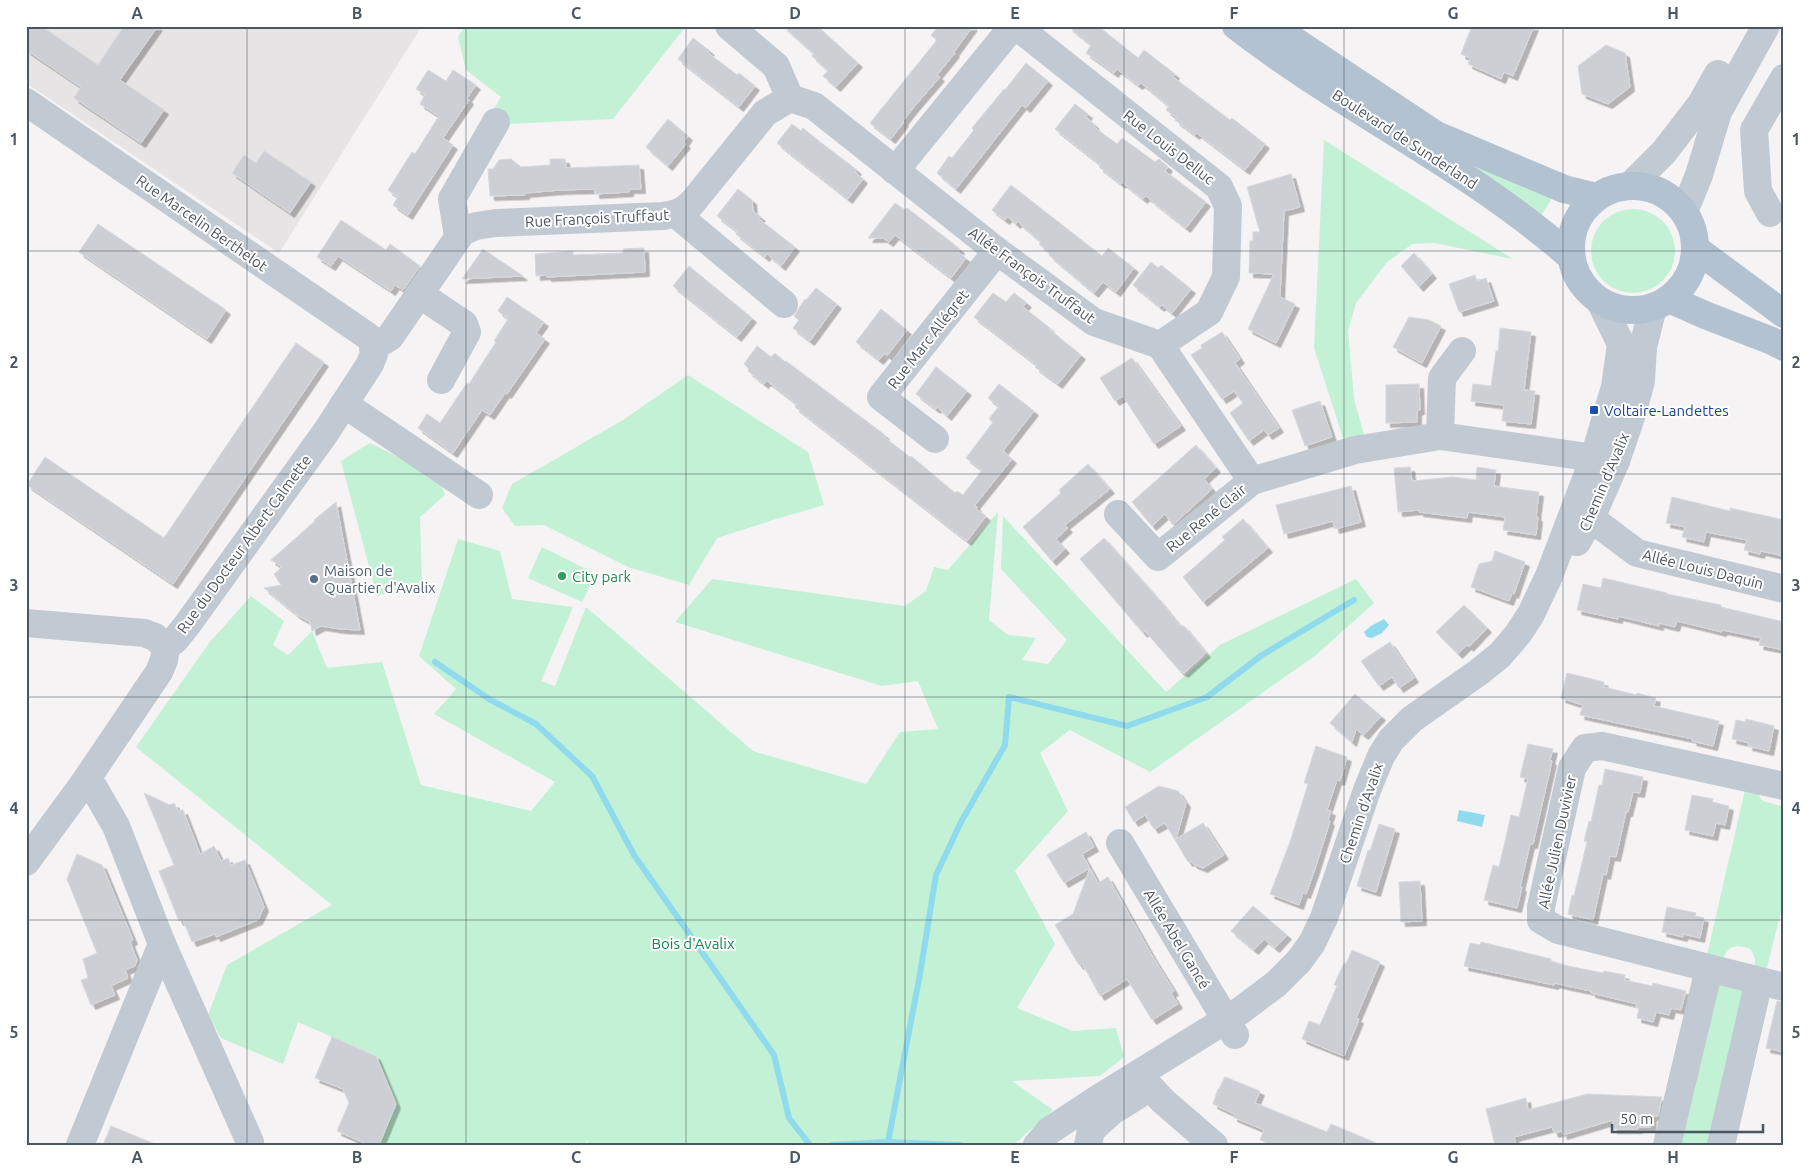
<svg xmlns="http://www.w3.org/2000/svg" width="1810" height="1171" viewBox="0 0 1810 1171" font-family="Ubuntu,sans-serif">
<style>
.education{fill:#e6e4e5}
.green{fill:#c3f1d5}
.water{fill:#90daee}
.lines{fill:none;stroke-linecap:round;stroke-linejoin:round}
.stream{stroke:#90daee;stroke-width:6}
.building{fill:#cdcfd5;stroke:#d7d9de;filter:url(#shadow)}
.minor{stroke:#c1cad2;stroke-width:28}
.major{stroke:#b3c2d1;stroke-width:28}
.grid{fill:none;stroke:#4a5661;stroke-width:1;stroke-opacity:0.55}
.transit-dot{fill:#1a4fb4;stroke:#fff;stroke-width:2}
.leisure-dot{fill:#2e9e5b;stroke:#fff;stroke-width:2}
.service-dot{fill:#5c6f8a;stroke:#fff;stroke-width:2}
.labels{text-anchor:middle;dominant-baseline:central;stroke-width:4;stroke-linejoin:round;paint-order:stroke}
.street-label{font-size:15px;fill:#4a5661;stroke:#fff}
.transit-label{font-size:15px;fill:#164399;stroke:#fff;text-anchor:start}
.service-label{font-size:15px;fill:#4e5e75;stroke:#fff;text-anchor:start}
.leisure-label{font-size:15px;fill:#27864d;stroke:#fff;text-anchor:start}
.park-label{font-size:15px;fill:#17864f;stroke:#fff}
.neatline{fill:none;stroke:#4a5661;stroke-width:2}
.grid-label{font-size:16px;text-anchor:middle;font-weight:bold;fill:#4a5661}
</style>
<defs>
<filter id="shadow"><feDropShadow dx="4.5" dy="4.5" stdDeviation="0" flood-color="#0004"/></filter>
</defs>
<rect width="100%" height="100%" fill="#f5f3f3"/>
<path class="education" d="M26,26H422L279,253L26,83Z"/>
<g class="green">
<path d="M465,26H686L613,119L508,124L492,112L501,97L466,70L458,37Z"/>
<path d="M1324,140L1513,259L1434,243L1412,244L1387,262L1356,303L1348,331L1354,399L1366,442L1345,444L1314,348Z"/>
<path d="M1467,155L1555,193L1538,221L1462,167Z"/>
<circle cx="1633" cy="251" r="42"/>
<path d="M688,375L808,452L824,505L773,520L717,538L689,585L628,567L544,525L515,526L502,508L512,484L623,420Z"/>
<path d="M370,443L438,477L445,495L420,517L422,583L377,596L341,461Z"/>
<path d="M998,512L989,620L1008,635L1036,638L1022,660L1048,664L1067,640L1001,569L1003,516L1166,692L1220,645L1356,579L1374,603L1316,655L1150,772L1070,730L1040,753L1068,811L1015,871L1055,944L1017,1008L1073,1031L1116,1028L1124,1057L1100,1076L1012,1081L1053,1110L1013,1145H589L587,1139L586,1145H379L376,1056L298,1022L283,1064L221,1038L208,1015L227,965L332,905L136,747L209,643L251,596L284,621L273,645L288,655L312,631L327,668L382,662L421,785L531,811L555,782L434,714L456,689L419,656L458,539L500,551L512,599L573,607L541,681L555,686L586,607L753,751L866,784L900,732L938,729L918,681L882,686L675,622L712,579L905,606L926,591L934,567L948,570Z"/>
<path d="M542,547L596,574L582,602L528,578Z"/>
<path d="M1745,790L1757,793L1763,801L1780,806L1784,804V900L1765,975L1754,973L1755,959L1751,949C1734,943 1726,946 1722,964L1706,959Z"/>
<path d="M1721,983L1744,988L1713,1145H1674L1711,991Z"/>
</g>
<g class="water">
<path d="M1384,619L1389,625L1382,633L1372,638L1367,637L1364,632L1371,626Z"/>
<path d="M1459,810L1485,815L1482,827L1457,821Z"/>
</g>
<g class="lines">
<g class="stream">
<path d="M435,662L489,699L536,724L592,776L634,855L774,1055L789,1118L810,1145"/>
<path d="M888,1142L960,1145"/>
<path d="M832,1145L888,1142L920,974L936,875L961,822L1005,745L1009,697L1127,726L1207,697L1262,655L1354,600"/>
</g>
</g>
<g class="building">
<path d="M26,26H41L98,65L124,26H158L120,80L164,110L141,143L74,98L81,87L26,50Z"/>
<path d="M783,26H817L858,63L836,87L823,76L828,71L812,56L814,54Z"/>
<path d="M939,26H973L954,52L955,53L937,75L940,77L914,107L903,121L904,122L891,139L870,123L937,40L931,35Z"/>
<path d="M1068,26H1098L1138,58L1144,50L1175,74L1173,77L1230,120L1232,118L1265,144L1245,170L1197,133L1195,135L1175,120L1177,118L1166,110L1169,106L1141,83L1138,85L1117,69L1114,73L1086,53L1091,45Z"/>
<path d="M1472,26H1534L1513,76L1504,72L1501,79L1468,64L1470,58L1461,54Z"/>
<path d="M693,38L710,51L708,53L723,64L737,75L739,73L755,86L739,107L678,59Z"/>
<path d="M1606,45L1625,53L1630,87L1608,104L1582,94L1578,66Z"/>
<path d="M1026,63L1048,81L1026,108L1022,105L956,189L937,173L949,156L952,158L974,130L972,128L1004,89L1005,90Z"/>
<path d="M428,70L446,81L453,70L476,85L467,98L469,100L443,138L453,145L408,215L393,205L398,197L388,190L412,152L415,154L439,116L420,104L425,95L416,89Z"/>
<path d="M1075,104L1088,114L1086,117L1095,125L1094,127L1117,144L1122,138L1155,162L1159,159L1168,167L1165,171L1206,202L1186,228L1146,196L1143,199L1122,182L1121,184L1099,167L1101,165L1055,129Z"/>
<path d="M668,119L688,136L684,142L686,144L668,166L646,147Z"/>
<path d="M792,124L801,131L803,128L820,142L857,170L855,172L863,179L848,199L777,143Z"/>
<path d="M264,151L311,182L290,213L232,173L244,155L256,163Z"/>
<path d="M511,159L521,167L550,165V159H565L566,168L639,165L641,189H629V192L595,194V189L560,190L525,193V195L490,196L488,169H493L499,160Z"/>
<path d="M1291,174L1300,207L1284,211L1280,297L1295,304L1276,343L1248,329L1274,274L1249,273L1250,241H1253V232H1260L1247,187Z"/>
<path d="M1011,185L1102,256L1108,248L1134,268L1116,292L1103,282L1094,293L1049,255L1050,253L1039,244L1041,242L1018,222L1016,224L1008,217L1005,220L992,210Z"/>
<path d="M738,189L752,200L753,211L761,217L759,219L795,247L781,266L767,254L765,257L736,234L738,232L717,216Z"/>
<path d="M895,203L905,210L907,208L924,221L960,249L958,252L966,258L951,278L895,235L889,242L883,238H868Z"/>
<path d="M341,220L386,250L390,244L420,266L403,290L395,285L391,291L338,256L331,266L317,257Z"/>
<path d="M98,224L226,310L207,339L79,252Z"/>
<path d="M644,248L645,272L547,277L546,275L536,276L535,254L573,251V255L623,253V249Z"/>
<path d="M483,249L523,276L462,279Z"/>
<path d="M1414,253L1432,274L1419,287L1401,266Z"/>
<path d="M1151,262L1158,268L1161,265L1191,289L1172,313L1162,305L1160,307L1133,285Z"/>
<path d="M689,266L752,318L737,337L673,286Z"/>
<path d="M1475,275L1477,281L1486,278L1494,301L1459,312L1449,284Z"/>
<path d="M816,288L837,304L810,341L793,328L799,320L794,316L805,299L806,300Z"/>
<path d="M993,293L1006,302L1014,293L1027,303L1023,307L1050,328L1049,329L1081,355L1058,384L1035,367L1037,365L974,317Z"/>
<path d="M507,297L544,322L536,333L545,339L507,394L505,393L490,415L482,410L453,453L418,428L427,414L440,423L467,383L469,384L476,373L496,342L494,341L508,319L498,311Z"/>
<path d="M881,309L907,330L887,356L885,353L879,360L856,342Z"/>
<path d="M1409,317L1429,320L1441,326L1422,363L1393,347Z"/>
<path d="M1500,328L1531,332L1524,390L1535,391L1531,424L1502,421L1504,405L1471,401L1473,384L1491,386L1496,351H1498Z"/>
<path d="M1222,332L1240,359L1235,363L1279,428L1268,435L1264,430L1249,441L1230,413L1243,403L1234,391L1222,399L1191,355L1202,348L1201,345Z"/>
<path d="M296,343L324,362L173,584L27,485L45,457L164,538Z"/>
<path d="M757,346L771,357L775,353L785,362L786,361L885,435L884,437L910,457L911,456L955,493L957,491L963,495L982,470L966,458L993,422L989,419L999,406L988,398L999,384L1034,411L1003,451L1012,459L975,505L977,507L976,509L986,516L967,541L795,407L797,404L767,381L764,384L748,371L749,369L744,364Z"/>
<path d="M1132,358L1181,426L1154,444L1123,396L1115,401L1100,378Z"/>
<path d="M936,367L967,391L947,416L937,407L936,409L916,394Z"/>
<path d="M1419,384L1420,410L1417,411V422L1386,423V385Z"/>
<path d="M1320,401L1332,437L1305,446L1292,410Z"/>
<path d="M1196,445L1216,468L1204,479L1212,489L1173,525L1165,514L1152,526L1132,502Z"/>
<path d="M1088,464L1110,489L1065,525L1068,528L1056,539L1065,549L1052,561L1023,527L1061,493L1059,490Z"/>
<path d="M1410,467L1412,481L1453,477L1476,480L1477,467L1496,470L1494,486L1539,492L1536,517H1538L1536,535L1503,530L1505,517L1468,512L1467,518L1419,512V510L1398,512L1394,468Z"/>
<path d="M1351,486L1361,522L1335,529L1333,521L1284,534L1276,505Z"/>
<path d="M1672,497L1730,511V508L1784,520V556L1761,551L1760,554L1744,550L1747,540L1706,532L1704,542L1682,537L1685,527L1666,523Z"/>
<path d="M336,502L360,630L340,629L321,626L312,631L310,622L297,615L264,588L281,585L274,574L282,567L271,560L315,521L314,520Z"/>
<path d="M1243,519L1268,548L1203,602L1183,577L1225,540L1222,537Z"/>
<path d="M1104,538L1160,601L1180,626H1184L1206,653L1184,673L1179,670L1145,631L1143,633L1080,559Z"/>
<path d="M1495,551L1525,562L1514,594L1512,593L1509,601L1471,587L1479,564L1492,561Z"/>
<path d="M1603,578L1667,593V594L1721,605V607L1784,622V650L1759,645L1761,638L1723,630L1722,632L1677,621L1675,627L1659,623V626L1618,616V619L1577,610L1583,584L1601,588Z"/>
<path d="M1464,605L1487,628L1469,647L1467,645L1458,654L1436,632Z"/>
<path d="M1390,642L1414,678L1399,688L1392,677L1379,686L1361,661Z"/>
<path d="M1567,673L1604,682L1603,687L1637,695V693L1656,698L1654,706L1719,721L1713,746L1692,741L1693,739L1580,715L1583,705L1561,698Z"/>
<path d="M1355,694L1381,716L1364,735L1356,729L1352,742L1330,723Z"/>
<path d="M1746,719L1774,726L1769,751L1748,746L1749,743L1732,739L1736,720L1745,722Z"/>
<path d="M1528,744L1553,749L1550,760L1552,761L1533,844H1530L1520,887H1522L1517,908L1484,900L1493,865L1499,867L1511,815L1519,817L1528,779L1520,777Z"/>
<path d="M1316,746L1347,757L1340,781L1337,780L1327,810L1331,811L1328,820L1330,821L1315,869L1306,894L1303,893L1299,905L1270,894L1290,842L1308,784L1304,783Z"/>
<path d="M1605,769L1643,777L1640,793L1633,792L1628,812H1626L1616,857L1610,856L1606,875L1603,874L1593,920L1568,914L1572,895L1574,896L1587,842L1584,841L1589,821L1591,822L1599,785H1602Z"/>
<path d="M1159,786L1178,791L1186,803L1176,839L1203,823L1224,855L1203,868L1193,864L1191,861L1188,862L1165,823L1154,829L1145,815L1134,822L1125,807Z"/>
<path d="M144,793L170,805L174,803L178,811L183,810L200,854L214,846L221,861L228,858L231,865L245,860L264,907L258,920L216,937L215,934L192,942L183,920L179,921L159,871L174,865Z"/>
<path d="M1692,795L1713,799L1712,802L1729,806L1725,825L1716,823L1713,836L1685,830Z"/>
<path d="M1379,824L1395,829L1376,892L1357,886L1368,850L1370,851Z"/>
<path d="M1086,832L1094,847L1082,854L1098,883L1108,877L1151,954L1174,991L1171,993L1178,1004L1152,1020L1127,979L1100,996L1082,963L1079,965L1055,925L1073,914L1090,868L1064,883L1047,855Z"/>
<path d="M77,854L102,865L133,940L130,942L137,960L135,966L125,970L128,978L111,986L115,995L91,1005L81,980L88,978L83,959L97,953L67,879Z"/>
<path d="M1420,881L1422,921L1401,922L1399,882Z"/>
<path d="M1253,906L1287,935L1275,948L1264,939L1254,950L1231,931Z"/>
<path d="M1667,907L1696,913L1695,916L1704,918L1700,938L1683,934V937L1662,932Z"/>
<path d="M1481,942L1551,959V961L1568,966L1603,973L1604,971L1625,975L1624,980L1652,986L1653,983L1686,991L1681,1010L1671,1008L1669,1015L1656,1012L1653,1022L1637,1018L1639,1008L1636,1007L1637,1004L1591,993V991L1567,986L1555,983L1554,985L1464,966L1470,943L1480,945Z"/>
<path d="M1352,950L1380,962L1356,1018L1359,1019L1344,1056L1302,1039L1309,1021L1320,1025L1337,986L1334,985L1344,963L1346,964Z"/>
<path d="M1777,1001L1784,1002V1052L1766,1048Z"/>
<path d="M332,1037L376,1056L396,1104L379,1145H369L337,1131L349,1103L343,1089L315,1078Z"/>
<path d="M1225,1077L1260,1091L1255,1103L1327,1132L1331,1124L1381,1145H1272L1260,1140L1264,1130L1233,1117L1234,1114L1213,1104L1218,1089H1219Z"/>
<path d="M1587,1094L1662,1097L1658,1116H1652L1651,1127H1639L1638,1129H1613V1120L1563,1135L1562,1131L1554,1133L1552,1127L1514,1137L1516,1145H1495L1486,1109L1526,1098L1528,1110Z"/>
<path d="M111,1126L155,1144V1145H103Z"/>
</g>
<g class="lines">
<g class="minor">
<path d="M729,26L776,66L790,98"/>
<path d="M1016,26L1219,187L1228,206L1226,277L1209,312L1160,345"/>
<path d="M26,102L366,335L372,340L374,354L370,364L326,432L187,625L175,640L166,647L164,660L159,672L84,783L26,862"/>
<path d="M895,171L1013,26"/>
<path d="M1631,185L1664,152L1701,104L1718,74"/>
<path d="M1684,212L1699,175L1718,112L1766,26"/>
<path d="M1770,213L1758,191L1754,130L1784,78"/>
<path d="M676,214L784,304"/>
<path d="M458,236L452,199L496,122"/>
<path d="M419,294L464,324L467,332L441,380"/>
<path d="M374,347L390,337L462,232L476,226L496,223L663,216C676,214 683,212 692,203L765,113L790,98L814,106L997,251L1094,322L1160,345L1252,481L1355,450L1440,436L1616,461"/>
<path d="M344,404L479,495"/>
<path d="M1440,436L1442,378L1462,351"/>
<path d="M935,439L881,397L997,251"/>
<path d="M1576,510L1601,526L1637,553L1784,589"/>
<path d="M1118,514L1158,557L1252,481"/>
<path d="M1577,542L1592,516L1616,461L1632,414L1641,381L1643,347L1653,307"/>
<path d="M26,623L144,633L155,637L166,647"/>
<path d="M1784,786L1602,746L1585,748L1572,768L1541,907V920L1558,930L1784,987"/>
<path d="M1120,843L1235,1035"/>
<path d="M162,944L250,1142"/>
<path d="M1138,1074L1163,1101L1214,1145"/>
<path d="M80,1145L162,944L116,826L94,788L84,783"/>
<path d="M1037,1145L1049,1131L1096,1100L1240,1011L1276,984L1299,961L1312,943L1324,918L1367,790L1381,756L1391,740L1412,719L1479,672L1500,655L1518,634L1531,614L1549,576L1594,458L1615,387L1621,344L1600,301"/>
<path d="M1088,1145L1091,1130L1112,1111L1138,1095"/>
<path d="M1667,1145L1709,969"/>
<path d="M1721,1145L1759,981"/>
</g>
<g class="major">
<path d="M1236,26C1343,109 1469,167 1571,257"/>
<path d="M1272,26L1436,135L1564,189L1597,197"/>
<circle cx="1633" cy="248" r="62"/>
<path d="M1696,249L1784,314"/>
<path d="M1669,299L1705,315L1772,341L1784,347"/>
</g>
</g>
<path class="grid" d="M247,26V1145M466,26V1145M686,26V1145M905,26V1145M1124,26V1145M1344,26V1145M1563,26V1145M26,251H1784M26,474H1784M26,697H1784M26,920H1784"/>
<rect class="transit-dot" x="1589" y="405" width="10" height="10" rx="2.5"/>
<circle class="leisure-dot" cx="562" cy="576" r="5"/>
<circle class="service-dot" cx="314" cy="579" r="5"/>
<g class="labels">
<g class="street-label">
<text transform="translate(1405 139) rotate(33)">Boulevard de Sunderland</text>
<text transform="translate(1169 147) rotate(38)">Rue Louis Delluc</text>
<text transform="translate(597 218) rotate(-3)">Rue François Truffaut</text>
<text transform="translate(202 223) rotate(35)">Rue Marcelin Berthelot</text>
<text transform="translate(1032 275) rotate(36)">Allée François Truffaut</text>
<text transform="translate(928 339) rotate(-52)">Rue Marc Allégret</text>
<text transform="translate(1604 482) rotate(-67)">Chemin d'Avalix</text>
<text transform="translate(1206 518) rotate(-39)">Rue René Clair</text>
<text transform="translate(244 544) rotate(-54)">Rue du Docteur Albert Calmette</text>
<text transform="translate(1703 569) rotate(14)">Allée Louis Daquin</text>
<text transform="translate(1361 813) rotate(-71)">Chemin d'Avalix</text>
<text transform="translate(1557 842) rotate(-78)">Allée Julien Duvivier</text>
<text transform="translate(1177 939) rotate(59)">Allée Abel Gancé</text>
</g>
<g class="transit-label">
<text x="1604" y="410">Voltaire-Landettes</text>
</g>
<g class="service-label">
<text x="324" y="570">Maison de<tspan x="324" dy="17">Quartier d'Avalix</tspan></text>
</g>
<g class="leisure-label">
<text x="572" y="576">City park</text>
</g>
<g class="park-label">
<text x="693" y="943">Bois d'Avalix</text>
</g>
</g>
<rect width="1810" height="1171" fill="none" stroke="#ffffff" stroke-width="55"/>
<path d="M1612 1124v8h151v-8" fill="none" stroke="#4a5661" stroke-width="2.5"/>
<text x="1620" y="1124" font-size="15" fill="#4a5661" stroke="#ffffff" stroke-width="4" paint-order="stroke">50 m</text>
<rect x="28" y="28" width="1754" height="1116" class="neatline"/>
<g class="grid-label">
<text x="137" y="19">A</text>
<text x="357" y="19">B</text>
<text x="576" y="19">C</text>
<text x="795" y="19">D</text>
<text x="1015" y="19">E</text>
<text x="1234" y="19">F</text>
<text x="1453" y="19">G</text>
<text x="1673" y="19">H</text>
<text x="14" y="145">1</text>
<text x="1796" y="145">1</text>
<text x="14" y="368">2</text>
<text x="1796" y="368">2</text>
<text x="14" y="591">3</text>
<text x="1796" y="591">3</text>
<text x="14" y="814">4</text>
<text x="1796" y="814">4</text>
<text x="14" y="1038">5</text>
<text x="1796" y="1038">5</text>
<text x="137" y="1163">A</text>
<text x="357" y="1163">B</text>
<text x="576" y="1163">C</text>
<text x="795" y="1163">D</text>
<text x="1015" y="1163">E</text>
<text x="1234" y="1163">F</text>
<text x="1453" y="1163">G</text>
<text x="1673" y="1163">H</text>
</g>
</svg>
